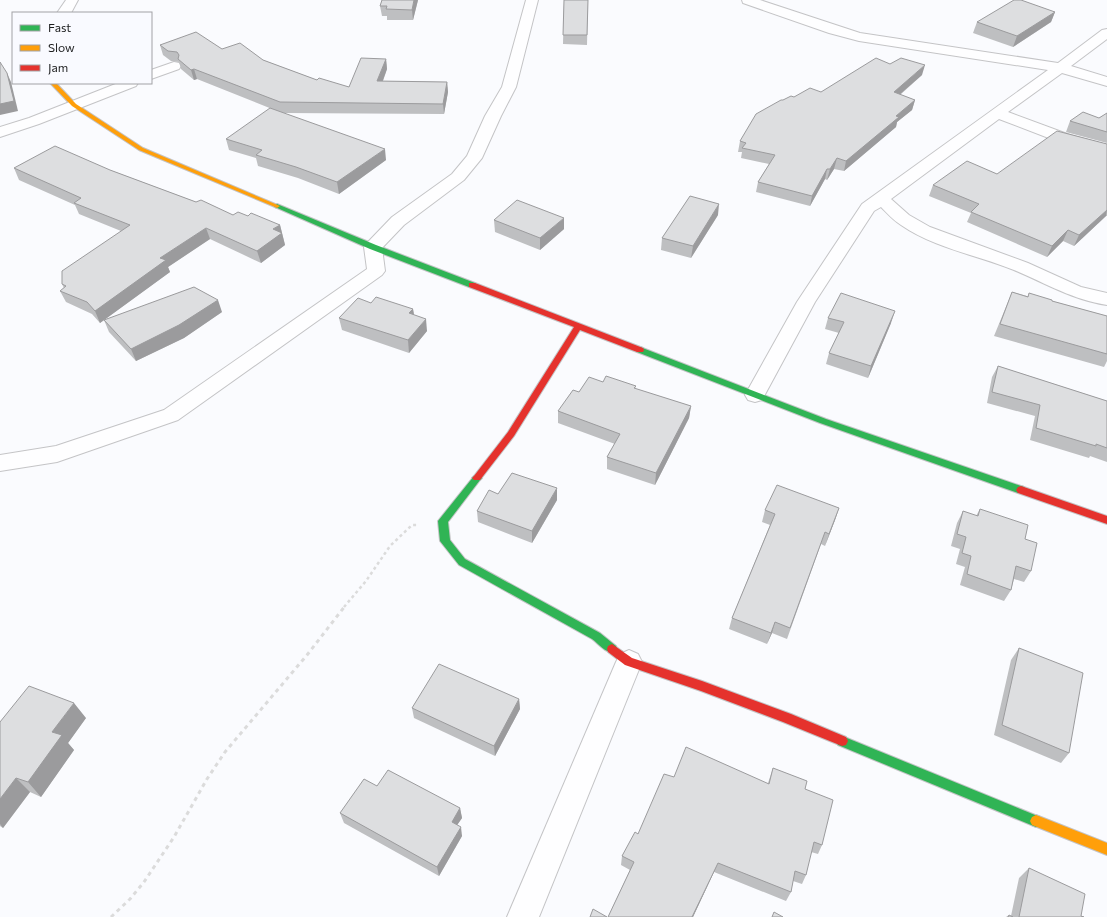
<svg xmlns="http://www.w3.org/2000/svg" width="1107" height="917" viewBox="0 0 1107 917" font-family="Commissioner,sans-serif">
<style>
.lines{fill:none;stroke-linecap:round;stroke-linejoin:round}
.street-casing{stroke:#c4c4c6;stroke-width:2}
.fast-casing{stroke:#c4c4c6;stroke-width:2}
.slow-casing{stroke:#c4c4c6;stroke-width:2}
.jam-casing{stroke:#c4c4c6;stroke-width:2}
.path-far1{stroke:#dbdbdb;stroke-width:2.5;stroke-dasharray:3 3;stroke-linecap:butt}
.path{stroke:#dbdbdb;stroke-width:3;stroke-dasharray:4 4;stroke-linecap:butt}
.street{fill:#fefeff;fill-rule:evenodd}
.fast{fill:#30b455;fill-rule:evenodd}
.slow{fill:#ff9f0a;fill-rule:evenodd}
.jam{fill:#e5322d;fill-rule:evenodd}
.wall{fill:#bebfc1}
.shaded-wall{fill:#9b9b9d}
.building{fill:#dddee0;stroke:#9b9b9d}
</style>
<rect width="100%" height="100%" fill="#fafbfe"/>
<g class="lines">
<defs>
<g id="street">
<path d="M66,0H78L71,13H57Z"/>
<path d="M526,0H538L516,87L501,116L482,158L464,180L404,225L382,248L385,271L382,275L178,420L57,462L0,471V455L56,446L164,410L367,269L364,247L367,243L392,217L452,174L467,156L485,116L502,87Z"/>
<path d="M742,0H760L860,33L1058,63L1102,30L1107,29V39L1071,66L1107,77V86L1062,73L1008,112L1070,135L1107,145V155L1059,142L999,119L891,199L909,215L930,227L1028,263L1081,287L1107,293V305C1073,300 1045,283 1014,270C977,255 934,248 901,225C893,220 887,213 881,207L874,211L815,302L762,400L755,402L748,400L745,395L797,302L862,204L1048,70L859,41L829,33L743,3Z"/>
<path d="M174,62L179,63L181,66L179,69L151,79V70Z"/>
<path d="M118,83H138L136,86L39,124L0,137V127L29,118Z"/>
<path d="M629,650L638,654L642,662L539,917H507L616,662L620,654Z"/>
</g>
<g id="fast">
<path d="M277,204L376,245L475,283L476,285L472,287H469L370,249L275,207L274,206Z"/>
<path d="M640,347L826,419L1024,487L1026,490L1024,493H1018L820,423L637,352L636,350L637,348Z"/>
<path d="M477,475L480,476L482,478L480,480L448,522L450,540L465,559L600,633L616,646L617,649L616,652C607,655 599,644 592,639L459,565L440,541L438,521L474,476Z"/>
<path d="M842,736L1040,817L1042,821L1040,825L1036,827L838,745L836,741L838,737Z"/>
</g>
<g id="slow">
<path d="M50,83H56L76,104L143,148L280,206L277,208L275,207L139,150L72,106Z"/>
<path d="M1036,815L1107,843V855L1032,825L1030,821L1032,817Z"/>
</g>
<g id="jam">
<path d="M469,283H475L643,348L644,350L643,352H637L580,330L514,436L480,480H474L472,478L474,476L508,432L574,327L469,287Z"/>
<path d="M1021,486L1107,516V524L1018,493L1016,490L1018,487Z"/>
<path d="M612,644L632,658L702,681L791,714L846,737L848,741L846,745L842,746L783,722L701,691L625,665L608,652L607,649L608,646Z"/>
</g>
</defs>
<use href="#street" class="street-casing"/>
<use href="#fast" class="fast-casing"/>
<use href="#slow" class="slow-casing"/>
<use href="#jam" class="jam-casing"/>
<path class="path-far1" d="M344,607L366,581L390,546L412,525H417"/>
<path class="path" d="M111,917L130,899L144,882L174,837L207,779L225,752L307,655L345,606"/>
<use href="#street" class="street"/>
<use href="#fast" class="fast"/>
<use href="#slow" class="slow"/>
<use href="#jam" class="jam"/>
</g>
<g class="wall">
<path d="M382,0H418L413,20H387V16H382L380,6Z"/>
<path d="M564,0H588L587,45L563,44Z"/>
<path d="M1055,12L1051,22L1013,47L973,33L977,22Z"/>
<path d="M160,45L222,49L263,60L317,80L349,87L386,59L387,69L383,81L447,82L448,92L444,114L283,113L386,160L339,194L298,178L258,166L256,158L229,150L226,139L277,111L197,79L194,80L181,69L179,62L171,61L163,55Z"/>
<path d="M922,75L900,95L915,100L912,110L897,122L896,127L844,171L834,169L827,180L825,179L810,206L756,192L758,182L769,164L741,158L742,152H738L740,141L783,100L794,97L821,92Z"/>
<path d="M1107,113V143L1066,132L1070,121L1099,118Z"/>
<path d="M1107,144V216H1106L1074,246L1063,241L1047,257L967,222L971,213L929,196L933,185L997,174Z"/>
<path d="M14,168L110,170L196,202L233,215L248,216L280,225L285,245L261,263L210,239L168,267L170,272L100,323L92,314L66,302L60,291L64,288L62,284L121,231L79,214L75,205L19,180Z"/>
<path d="M718,215L691,258L661,250L662,238Z"/>
<path d="M494,220L564,229L540,250L495,232Z"/>
<path d="M1012,292L1027,296L1052,301L1107,316V361L1104,367L994,336Z"/>
<path d="M371,303L413,309L414,315L427,331L409,353L342,330L339,318Z"/>
<path d="M222,312L184,338L136,361L109,332L104,320Z"/>
<path d="M828,318L891,323L868,378L826,364L829,353L839,333L825,329Z"/>
<path d="M998,366L1107,401V462L1090,456L1089,458L1030,440L1035,416L987,403L992,377Z"/>
<path d="M603,382L636,386L635,389L691,406L689,418L655,485L607,469V457L615,444L558,423V411L579,392Z"/>
<path d="M498,494L557,500L532,543L478,522L477,511Z"/>
<path d="M839,508L835,520L825,546L821,544L787,639L772,633L767,644L729,629L732,618L770,525L762,522L765,510Z"/>
<path d="M980,509L1025,539L1031,571L1024,582L1014,579L1011,590L1004,601L960,585L965,567L956,564L960,549L951,546L957,523L963,511L976,516Z"/>
<path d="M1019,648L1069,753L1061,763L994,735L1011,660Z"/>
<path d="M519,699L520,709L495,756L414,718L412,708Z"/>
<path d="M86,718L68,743L74,750L41,797L30,792L3,828L0,826V722Z"/>
<path d="M773,768L805,789L822,845L818,854L811,852L806,875L802,884L793,881L791,892L786,901L714,872L693,917H608L630,870L621,865L622,856L638,834L768,783Z"/>
<path d="M377,786L460,808L462,818L457,825L462,836L439,876L344,823L340,813Z"/>
<path d="M1029,868L1081,916L1084,917H1006L1009,915L1011,916L1019,878Z"/>
</g>
<g class="shaded-wall">
<path d="M414,0H418L413,20L412,10Z"/>
<path d="M1055,12L1051,22L1013,47L1017,36Z"/>
<path d="M386,59L387,69L379,91L377,81Z"/>
<path d="M925,65L922,75L891,102L894,92Z"/>
<path d="M194,69L197,79L194,80L191,70Z"/>
<path d="M7,73L11,82L18,111L0,115V104Z"/>
<path d="M447,82L448,92L444,114L443,104Z"/>
<path d="M915,100L912,110L897,122L896,127L844,171L846,161L896,116Z"/>
<path d="M385,149L386,160L339,194L337,182Z"/>
<path d="M837,158L834,169L827,180L830,169Z"/>
<path d="M827,169L825,179L810,206L812,196Z"/>
<path d="M719,204L718,215L691,258L693,246Z"/>
<path d="M1107,210L1106,216L1074,246L1079,235Z"/>
<path d="M564,218V229L540,250V238Z"/>
<path d="M280,225L285,245L261,263L257,251L273,229Z"/>
<path d="M206,228L210,239L168,267L170,272L100,323L95,311L160,258Z"/>
<path d="M1068,230L1063,241L1047,257L1052,246Z"/>
<path d="M218,300L222,312L184,338L136,361L131,349Z"/>
<path d="M413,309L415,321L409,313Z"/>
<path d="M895,311L891,323L868,378L871,366Z"/>
<path d="M426,319L427,331L409,353L408,340Z"/>
<path d="M691,406L689,418L655,485L656,473Z"/>
<path d="M557,488V500L532,543V531Z"/>
<path d="M839,508L835,520L825,546L829,534Z"/>
<path d="M775,622L772,633L767,644Z"/>
<path d="M519,699L520,709L495,756L494,746Z"/>
<path d="M74,703L86,718L68,743L74,750L41,797L28,782L52,732Z"/>
<path d="M16,778L30,792L3,828L0,824V799Z"/>
<path d="M460,808L462,818L453,831L452,822Z"/>
<path d="M461,827L462,836L439,876L437,867Z"/>
<path d="M718,863L714,872L693,917H692Z"/>
</g>
<g class="building">
<path d="M382,0H414L412,10L386,9L387,6H380Z"/>
<path d="M564,0H588L587,35H563Z"/>
<path d="M1014,0H1021L1055,12L1017,36L977,22Z"/>
<path d="M196,32L222,49L240,43L263,60L317,80L319,78L349,87L361,58L386,59L377,81L447,82L443,104L280,102L194,69L191,70L178,59L179,55L177,52L168,51L160,45Z"/>
<path d="M876,58L890,64L901,58L925,65L894,92L915,100L896,116L899,117L846,161L837,158L830,169H827L812,196L758,182L775,155L742,148L746,143L740,141L756,114L781,100H783L791,96L794,97L810,88L821,92Z"/>
<path d="M0,62L7,73L14,101L0,104Z"/>
<path d="M270,108L385,149L337,182L296,167L256,155L262,150L226,139Z"/>
<path d="M1083,112L1099,118L1107,113V132L1070,121Z"/>
<path d="M1057,131L1107,144V210L1079,235L1068,230L1052,246L971,212L979,204L933,185L967,161L997,174Z"/>
<path d="M55,146L110,170L196,202L201,200L233,215L238,212L248,216L251,213L280,225L273,229L282,233L257,251L206,228L160,258L166,260L95,311L87,302L60,291L66,286L62,284V271L130,225L74,203L81,198L14,168Z"/>
<path d="M690,196L719,204L693,246L662,238Z"/>
<path d="M517,200L564,218L540,238L494,220Z"/>
<path d="M194,287L218,300L179,325L131,349L104,320Z"/>
<path d="M1012,292L1028,297L1029,293L1052,300V301L1107,316V354L1000,324Z"/>
<path d="M841,293L895,311L871,366L829,353L844,322L828,318Z"/>
<path d="M376,297L413,309L409,313L426,319L408,340L339,318L358,298L371,303Z"/>
<path d="M998,366L1107,401V448L1096,444V446L1036,428L1040,405L992,392Z"/>
<path d="M606,376L636,386L634,388L691,406L656,473L607,457L620,434L558,411L573,390L579,392L589,377L603,382Z"/>
<path d="M512,473L557,488L532,531L477,511L489,490L498,494Z"/>
<path d="M777,485L839,508L829,534L825,532L790,628L775,622L771,633L732,618L775,514L765,510Z"/>
<path d="M980,509L1028,525L1025,539L1037,543L1031,571L1016,566L1011,590L967,574L971,556L962,553L966,537L957,534L963,511L978,516Z"/>
<path d="M1019,648L1083,673L1069,753L1002,725Z"/>
<path d="M439,664L519,699L494,746L412,708Z"/>
<path d="M29,686L74,703L52,732L62,735L28,782L16,778L0,799V722Z"/>
<path d="M686,747L769,784L773,768L807,781L805,789L833,800L822,845L814,842L806,875L795,871L791,892L718,863L692,917H608L634,862L622,856L635,832L638,834L664,774L674,777Z"/>
<path d="M388,770L460,808L452,822L461,827L437,867L340,813L364,779L377,786Z"/>
<path d="M1029,868L1085,894L1081,916L1084,917H1019Z"/>
<path d="M593,909L607,917H590Z"/>
<path d="M774,912L783,917H772Z"/>
<path d="M1009,915L1013,917H1008Z"/>
</g>
<rect x="12" y="12" width="140" height="72" fill="#f9faff" stroke="#a1a2a5"/>
<rect x="20" y="25" width="20" height="6" fill="#30b455" stroke="#a1a2a5"/>
<text x="48" y="32" font-size="12" fill="#1c1d1e">Fast</text>
<rect x="20" y="45" width="20" height="6" fill="#ff9f0a" stroke="#a1a2a5"/>
<text x="48" y="52" font-size="12" fill="#1c1d1e">Slow</text>
<rect x="20" y="65" width="20" height="6" fill="#e5322d" stroke="#a1a2a5"/>
<text x="48" y="72" font-size="12" fill="#1c1d1e">Jam</text>
</svg>
